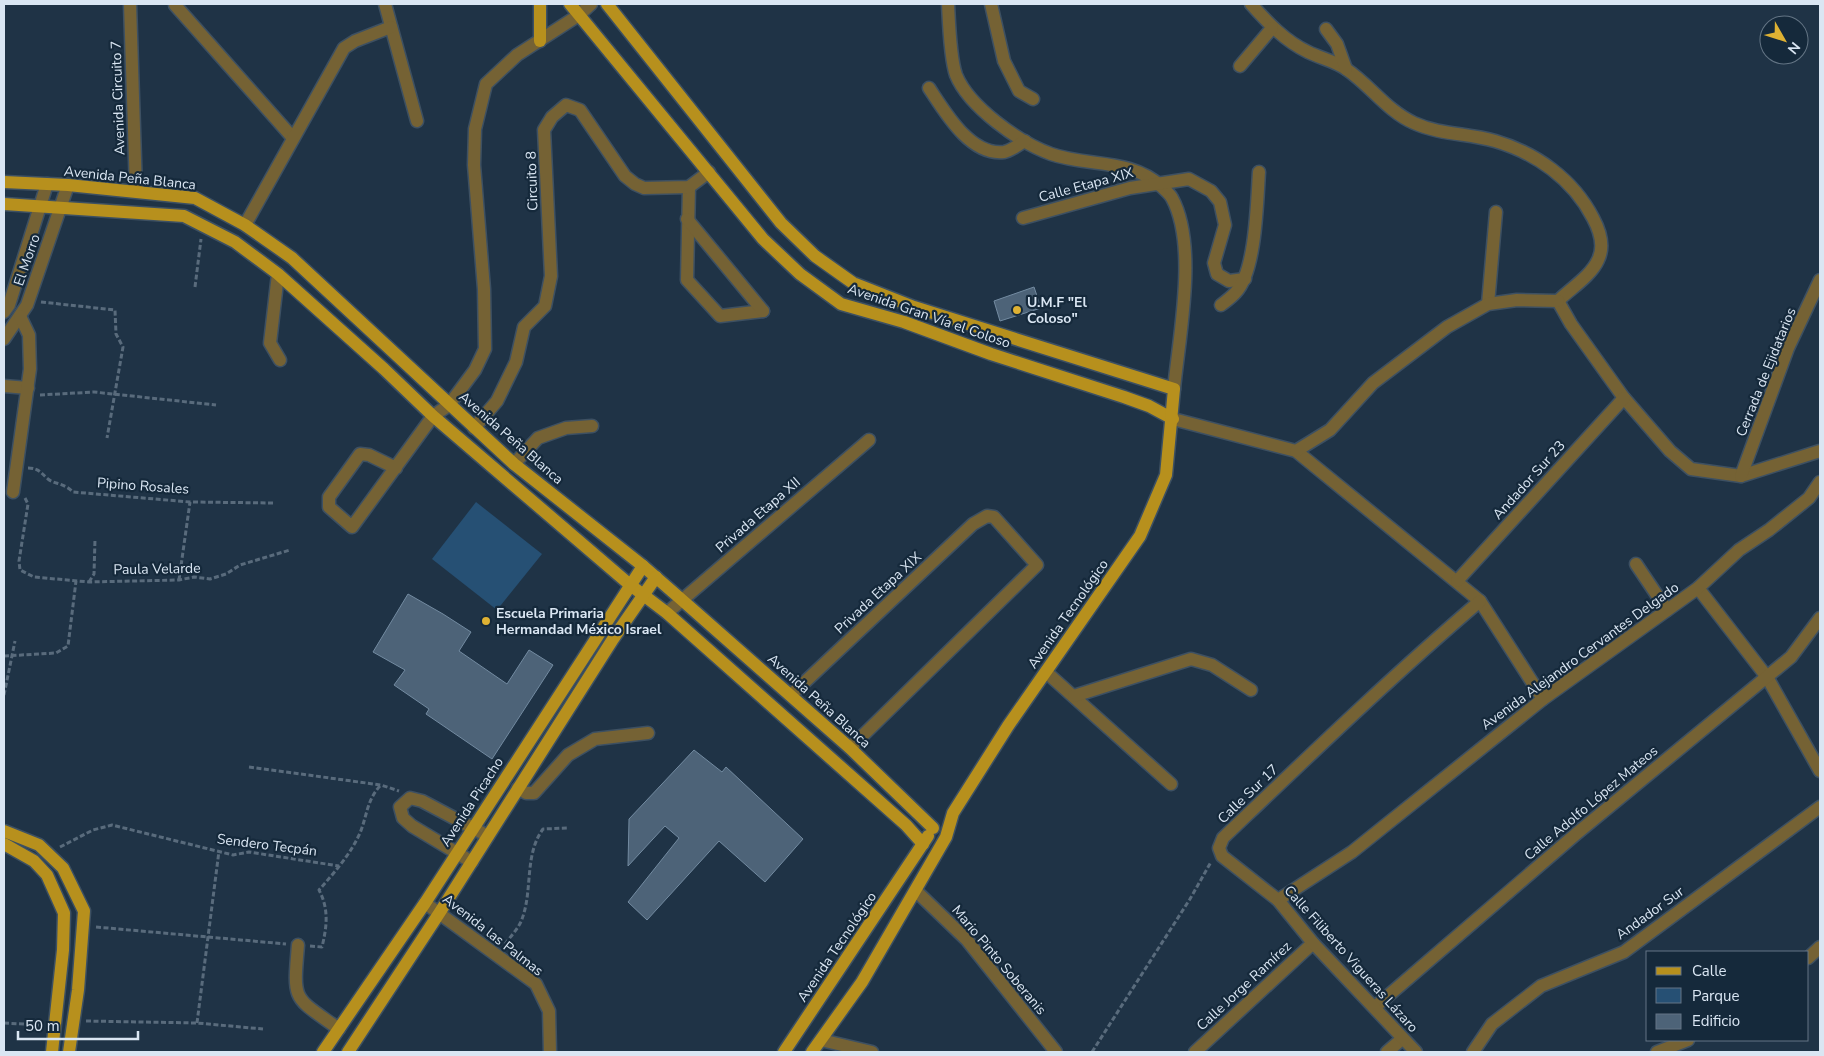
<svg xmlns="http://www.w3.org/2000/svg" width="1824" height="1056" viewBox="0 0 1824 1056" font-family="'Nunito Sans',sans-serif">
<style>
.green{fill:#265074}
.building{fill:#4d6378;stroke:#738ba1}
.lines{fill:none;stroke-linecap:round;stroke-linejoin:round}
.minor-casing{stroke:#3d5062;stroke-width:15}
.major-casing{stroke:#3d5062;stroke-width:15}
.path{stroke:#596b7c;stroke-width:3;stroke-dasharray:5 2.5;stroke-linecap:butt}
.minor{stroke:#756234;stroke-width:12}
.major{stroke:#b7901d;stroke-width:12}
.poi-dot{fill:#deb133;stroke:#15293b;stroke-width:2}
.labels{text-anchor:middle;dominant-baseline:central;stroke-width:4.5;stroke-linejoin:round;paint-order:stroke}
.street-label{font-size:14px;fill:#dae6f3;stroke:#15293b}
.poi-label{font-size:14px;font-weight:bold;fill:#dae6f3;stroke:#15293b;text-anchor:start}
</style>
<rect width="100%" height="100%" fill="#1f3346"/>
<path class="green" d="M476,502L542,554L497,610L432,559Z"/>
<g class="building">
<path d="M1034,287L1041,308L1000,321L994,301Z"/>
<path d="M408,594L443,614L471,632L459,651L507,684L529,650L553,665L492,759L426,714L429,709L394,685L405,670L373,652Z"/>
<path d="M694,750L722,772L726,767L803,839L765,882L719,841L647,920L628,902L679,838L665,826L628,866L629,819Z"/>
</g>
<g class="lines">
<defs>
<g id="minor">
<path d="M130,4L136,191"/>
<path d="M385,4L417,121"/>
<path d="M948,4C949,23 950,58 956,75C969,107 1020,143 1051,154C1088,167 1131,158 1162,187C1165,190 1170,194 1172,198C1198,246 1179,335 1174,389"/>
<path d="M991,4L1004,61L1019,91L1033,99"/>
<path d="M1251,4C1268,23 1285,41 1308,52C1320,58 1335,61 1346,69C1370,85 1387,111 1414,123C1440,135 1468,133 1495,141C1536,153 1573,179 1593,218C1600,231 1605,246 1598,260C1591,276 1570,289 1558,301"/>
<path d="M175,5L293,138"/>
<path d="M1326,29L1337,44L1346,69"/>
<path d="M1240,66L1272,28"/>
<path d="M929,88C945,112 970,156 1004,152C1011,151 1019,144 1025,141"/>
<path d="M689,187L687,280L720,316L763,311"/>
<path d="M1023,218L1130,188L1189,179L1211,191L1220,202L1225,225L1214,263L1217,274L1229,281L1245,279"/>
<path d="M687,219L763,311"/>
<path d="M245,225L344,48L355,41L391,27"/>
<path d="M278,274L270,343L280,360"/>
<path d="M1558,301L1571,324L1624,398L1670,451L1691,469L1741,476L1820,451"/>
<path d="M1488,304L1496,212"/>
<path d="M1221,305C1226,301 1232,297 1236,292C1256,271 1257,201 1259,172"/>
<path d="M4,312L9,305L47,184"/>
<path d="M4,339L27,305L68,185"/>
<path d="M4,386L28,388"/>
<path d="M1173,419L1296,451L1480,601L1543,699"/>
<path d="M474,428L497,401L516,362L524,327L545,306L551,276L544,130L552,117L566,105L580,110L625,176L635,184L644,188L689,187L709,172"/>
<path d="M1296,451L1330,430L1373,383L1447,327L1488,304L1517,300L1558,301"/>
<path d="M514,464L538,438L566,428L592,426"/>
<path d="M396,468L369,455L360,454L329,497V507L352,527L433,416L449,405L475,370L485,349L484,289L474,165L475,129L486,84L517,55L579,15L591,4"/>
<path d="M1741,476L1788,348L1820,280"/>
<path d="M13,492L30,369L29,335L20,316"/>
<path d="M1636,564L1667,610"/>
<path d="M1457,581L1624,398"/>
<path d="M1698,588L1767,677L1820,771"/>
<path d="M667,613L869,440"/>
<path d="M1046,672L1171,784"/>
<path d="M791,695L973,524L987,516L994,517L1037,565L850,748"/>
<path d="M1074,696L1191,659L1212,665L1251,690"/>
<path d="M518,788L526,793H534L568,755L595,739L648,733"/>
<path d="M472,862L412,826L403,818L400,807L410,798L422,801L488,836"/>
<path d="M916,891L967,940L1056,1052"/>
<path d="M1278,900L1352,852L1543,699L1698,588L1739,550L1769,530L1809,498L1820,482"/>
<path d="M425,903L536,984L549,1011L550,1052"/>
<path d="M298,945C293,1003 293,996 339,1029"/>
<path d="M1808,958L1820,947"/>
<path d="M1375,1007L1576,834L1791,657L1820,618"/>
<path d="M821,1040L872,1052"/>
<path d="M1195,1052L1313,943"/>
<path d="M1387,1052L1402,1039"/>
<path d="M1416,1052L1313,943L1278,900L1222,856L1219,848L1223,838C1307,758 1391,677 1480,601"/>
<path d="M1473,1052L1492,1024L1541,986L1624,952L1820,807"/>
<path d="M1657,1052L1688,1040"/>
</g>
<g id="major">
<path d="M570,4L763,239L800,274L841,304L904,322L991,354L1124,397L1149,406L1173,419"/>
<path d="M607,4L781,223L815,256L853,283L914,307L1174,389L1166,475L1140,536L1008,726L953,813L946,837L862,982L812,1052"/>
<path d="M540,41V4"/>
<path d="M4,182L68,185L195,198L245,225L292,258L514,464L643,566L682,600L850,748L933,828"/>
<path d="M4,204L184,216L235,242L278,274L384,369L433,416L629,584L667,613L906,825L923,844"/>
<path d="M4,831L39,845L63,868L84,911L78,990L69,1052"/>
<path d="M4,844L34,861L47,875L64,913L63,950L52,1052"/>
<path d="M323,1052L425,903L643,566"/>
<path d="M348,1052L440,912L613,639L656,577"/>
<path d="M784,1052L928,836"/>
</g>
</defs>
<use href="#minor" class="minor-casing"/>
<use href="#major" class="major-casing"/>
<g class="path">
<path d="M195,287L201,239"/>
<path d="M41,302L115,310L116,334L123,347L107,438"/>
<path d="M40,395L94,392L216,405"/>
<path d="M28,468C39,468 41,473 48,479C54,484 64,483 73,492L190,502L275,503"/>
<path d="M25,498L28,504L19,561L20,570L34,577L89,582L179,580L194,577L210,579L226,574L240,565L290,550"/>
<path d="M179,580L190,502"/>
<path d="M89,582L94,574L95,539"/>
<path d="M4,656L56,653L68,646L76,581"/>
<path d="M4,695L15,641"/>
<path d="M249,767L381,785L399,791"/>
<path d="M60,847L93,830L112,825L233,855L249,852L339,866"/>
<path d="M96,927L286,944"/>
<path d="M505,944C510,937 519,928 522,919C533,890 524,855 543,829L569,828"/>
<path d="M310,946L322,947C327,926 329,909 319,890C334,873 350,855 360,833C367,816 367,799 381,785"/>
<path d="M86,1021L197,1023L263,1029"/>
<path d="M4,1023L41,1025"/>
<path d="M197,1023L219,851"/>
<path d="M1092,1052L1190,899L1211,862"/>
</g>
<use href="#minor" class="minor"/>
<use href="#major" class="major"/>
</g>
<g class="poi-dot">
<circle cx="1017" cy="310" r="5"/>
<circle cx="486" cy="621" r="5"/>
</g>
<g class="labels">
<g class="street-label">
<text transform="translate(118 98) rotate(-92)">Avenida Circuito 7</text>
<text transform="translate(130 178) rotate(6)">Avenida Peña Blanca</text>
<text transform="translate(532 181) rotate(-92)">Circuito 8</text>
<text transform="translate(1086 185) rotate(-15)">Calle Etapa XIX</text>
<text transform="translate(27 260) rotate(-71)">El Morro</text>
<text transform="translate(929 316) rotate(19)">Avenida Gran Vía el Coloso</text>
<text transform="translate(1766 372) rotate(-68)">Cerrada de Ejidatarios</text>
<text transform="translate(511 438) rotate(41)">Avenida Peña Blanca</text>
<text transform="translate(1529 480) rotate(-48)">Andador Sur 23</text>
<text transform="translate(143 486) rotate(4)">Pipino Rosales</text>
<text transform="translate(758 515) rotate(-41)">Privada Etapa XII</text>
<text transform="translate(157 569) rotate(-1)">Paula Velarde</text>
<text transform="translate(878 593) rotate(-43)">Privada Etapa XIX</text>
<text transform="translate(1068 614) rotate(-55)">Avenida Tecnológico</text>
<text transform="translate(1580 656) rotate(-36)">Avenida Alejandro Cervantes Delgado</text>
<text transform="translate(819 701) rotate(42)">Avenida Peña Blanca</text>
<text transform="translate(1248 794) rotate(-44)">Calle Sur 17</text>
<text transform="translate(472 802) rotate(-57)">Avenida Picacho</text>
<text transform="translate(1591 803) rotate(-40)">Calle Adolfo López Mateos</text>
<text transform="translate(267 845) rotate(7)">Sendero Tecpán</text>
<text transform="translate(1650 913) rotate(-36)">Andador Sur</text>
<text transform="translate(493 935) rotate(38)">Avenida las Palmas</text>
<text transform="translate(837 947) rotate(-56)">Avenida Tecnológico</text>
<text transform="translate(1351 959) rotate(48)">Calle Filiberto Vigueras Lázaro</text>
<text transform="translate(999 960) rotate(50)">Mario Pinto Soberanis</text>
<text transform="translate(1244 986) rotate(-43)">Calle Jorge Ramírez</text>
</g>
<g class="poi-label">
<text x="1027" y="302">U.M.F "El<tspan x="1027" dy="16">Coloso"</tspan></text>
<text x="496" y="613">Escuela Primaria<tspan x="496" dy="16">Hermandad México Israel</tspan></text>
</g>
</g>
<rect width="1824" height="1056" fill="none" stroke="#dae6f3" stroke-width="10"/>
<rect x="1646" y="951" width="162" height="90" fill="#15293b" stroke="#647585"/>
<rect x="1656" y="967" width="25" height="8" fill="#b7901d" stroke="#647585"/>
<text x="1692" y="976" font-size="15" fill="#dae6f3">Calle</text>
<rect x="1656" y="988" width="25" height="15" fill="#265074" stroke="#647585"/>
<text x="1692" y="1001" font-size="15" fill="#dae6f3">Parque</text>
<rect x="1656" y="1014" width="25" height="15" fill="#4d6378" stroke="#647585"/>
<text x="1692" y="1026" font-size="15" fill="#dae6f3">Edificio</text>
<g transform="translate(1784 40) rotate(129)"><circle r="24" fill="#15293b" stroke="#647585"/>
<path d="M0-4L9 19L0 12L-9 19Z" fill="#deb133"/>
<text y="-8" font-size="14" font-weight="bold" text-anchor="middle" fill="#dae6f3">N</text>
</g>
<path d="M18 1031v8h120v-8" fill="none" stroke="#dae6f3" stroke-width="2.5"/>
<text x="25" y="1031" font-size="15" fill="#dae6f3" stroke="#15293b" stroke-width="4" paint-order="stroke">50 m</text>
</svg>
